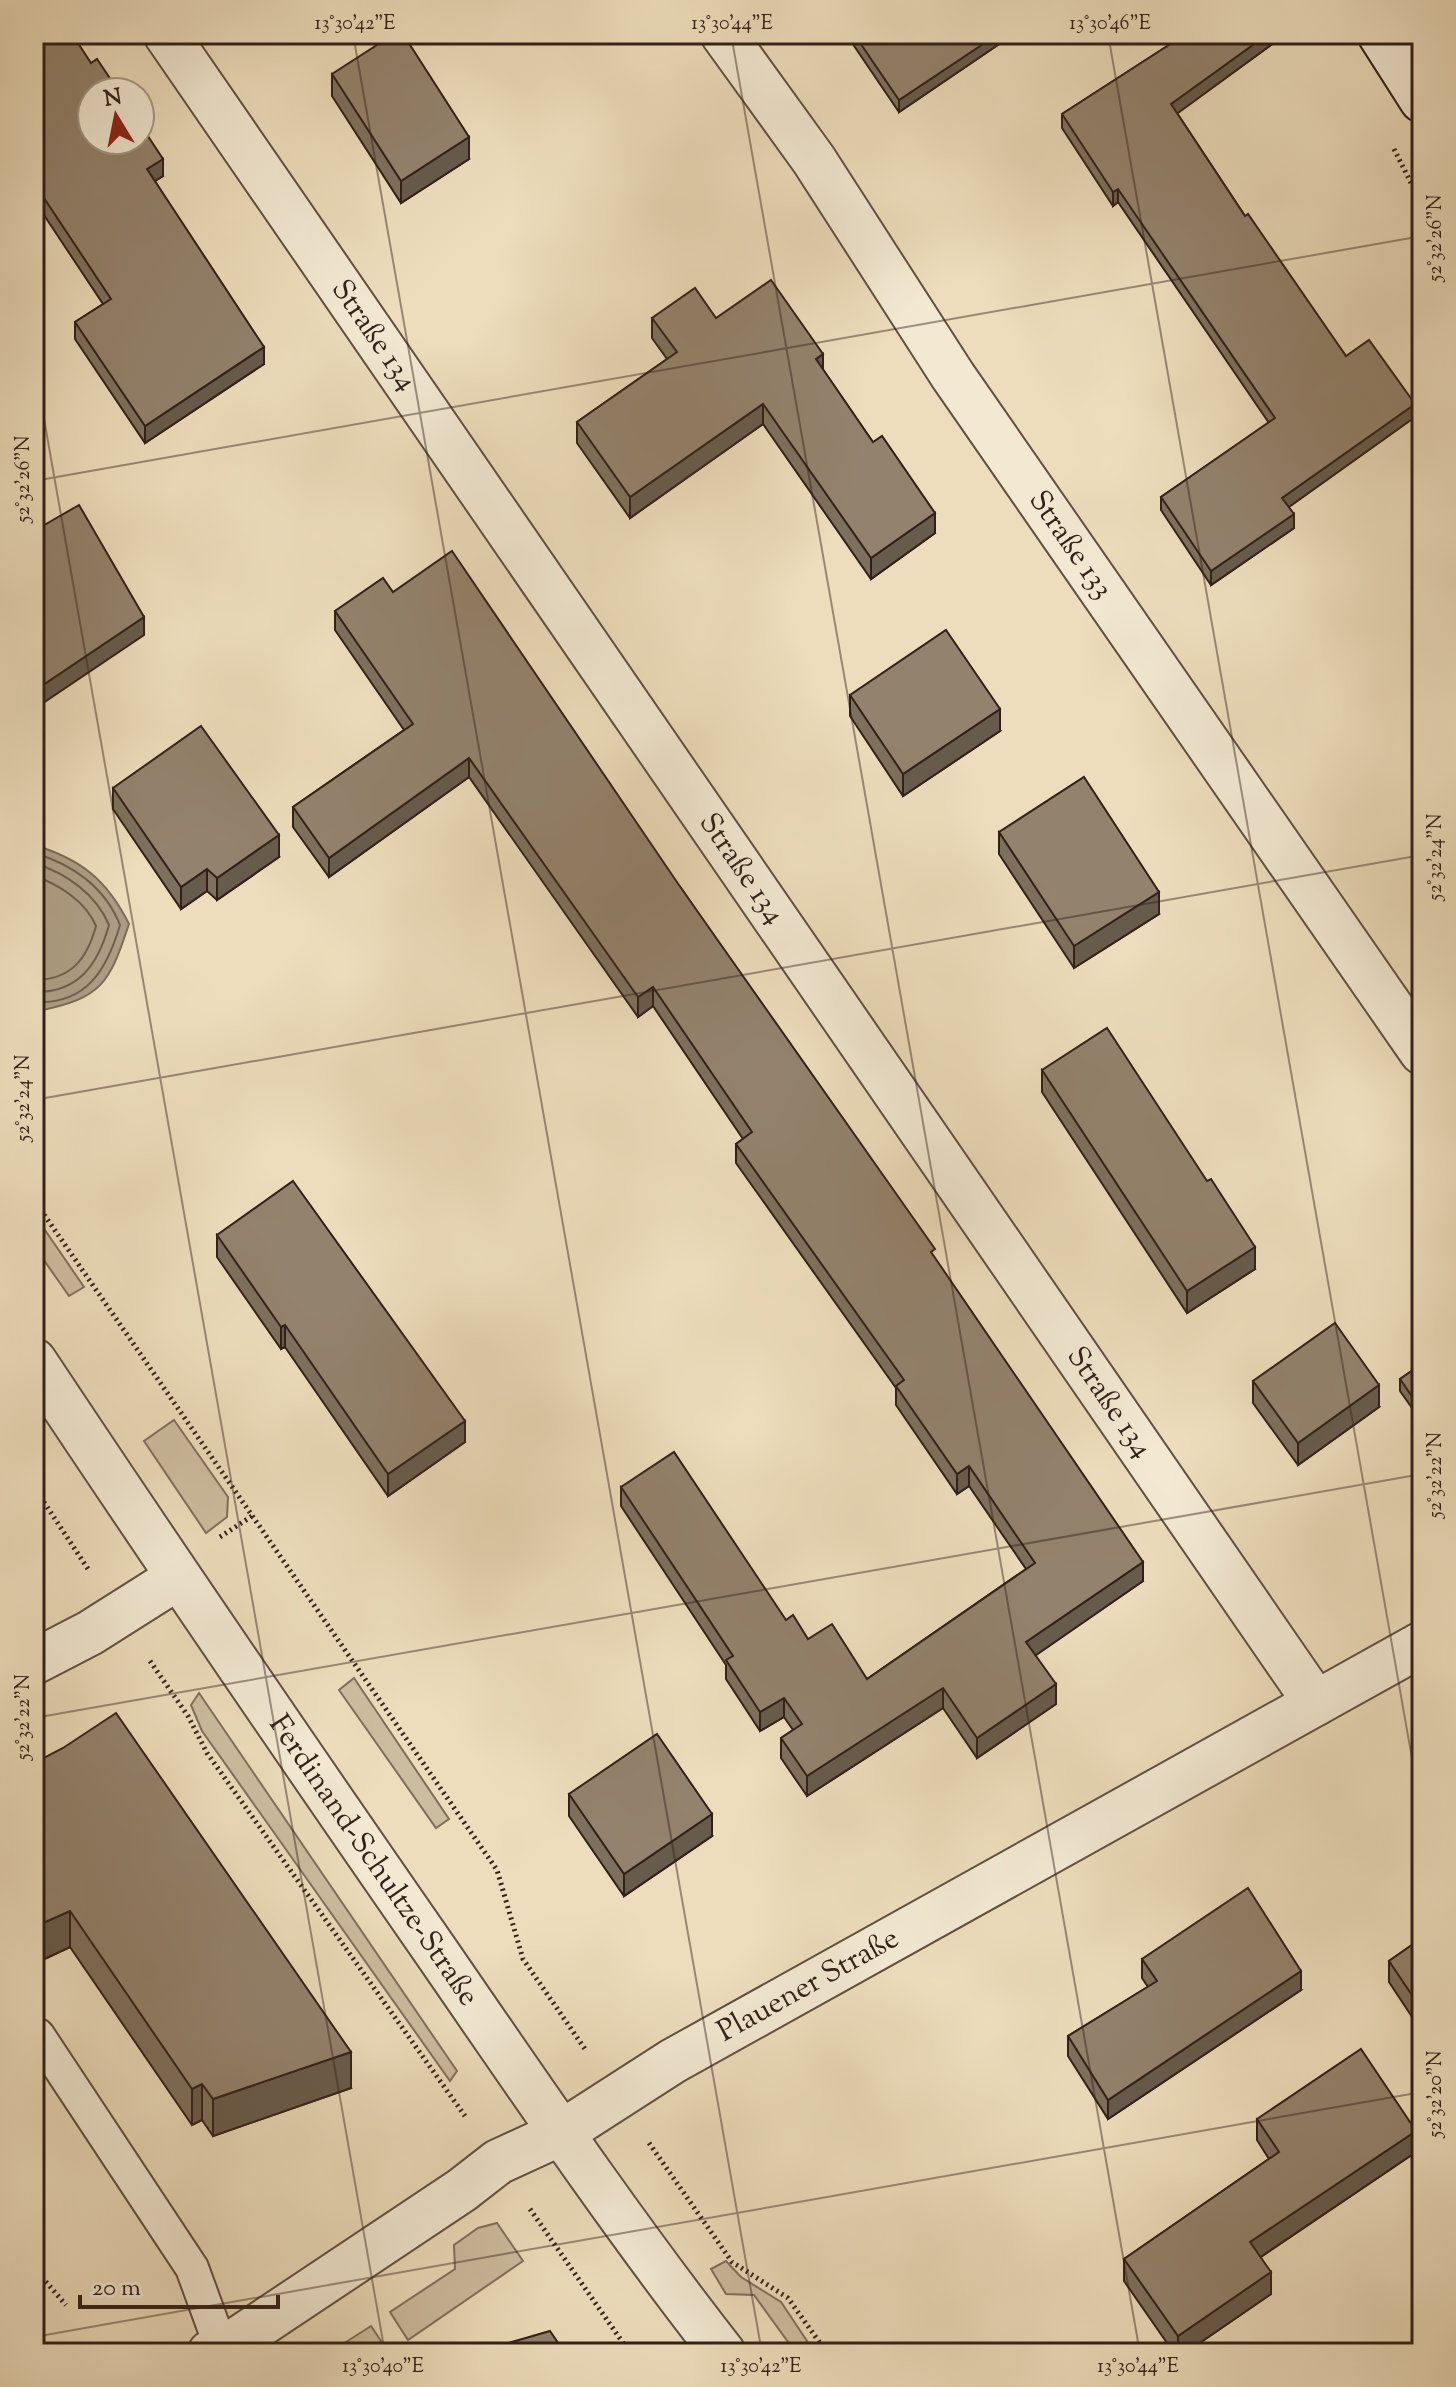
<svg xmlns="http://www.w3.org/2000/svg" width="1456" height="2387" viewBox="0 0 1456 2387" font-family="'Sorts Mill Goudy',serif">
<style>
.green{fill:#cdbda0;stroke:#806e5c;stroke-width:2}
.water{fill:#ad9d84;stroke:#7c6b59;stroke-width:2}
.lines{fill:none;stroke-linecap:round;stroke-linejoin:round}
.shore{stroke:#705e4e;stroke-width:2}
.service-casing{stroke:#614f41;stroke-width:36}
.minor-casing{stroke:#614f41;stroke-width:48}
.tertiary-casing{stroke:#614f41;stroke-width:48}
.secondary-casing{stroke:#322018;stroke-width:48}
.path{stroke:#322018;stroke-width:5;stroke-dasharray:2 4;stroke-linecap:butt}
.service{stroke:#f3e9d3;stroke-width:32}
.minor{stroke:#f3e9d3;stroke-width:44}
.tertiary{stroke:#f3e9d3;stroke-width:44}
.secondary{stroke:#f3e9d3;stroke-width:44}
.wall{fill:#7e705e;stroke:#322018;stroke-width:2}
.shaded-wall{fill:#675b4c;stroke:#322018;stroke-width:2}
.building{fill:#93826d;stroke:#322018;stroke-width:2}
.ticks{fill:none;stroke:#322018;stroke-width:2;stroke-opacity:0.45}
.labels{text-anchor:middle;dominant-baseline:central;stroke-width:6;stroke-linejoin:round;paint-order:stroke}
.street-label{font-size:30px;fill:#322018;stroke:#f3e9d3}
.neatline{fill:none;stroke:#322018;stroke-width:3}
.ticks-label{font-size:20px;text-anchor:middle;fill:#322018}
</style>
<rect width="100%" height="100%" fill="#edddbc"/>
<filter id="stains"><feTurbulence type="fractalNoise" baseFrequency=".0025" numOctaves="4"/><feColorMatrix values="0 0 0 0 .2 0 0 0 0 .09 0 0 0 0 .02 0 0 0 .5 -.17"/></filter>
<radialGradient id="worn" r=".72"><stop offset=".6" stop-color="#630" stop-opacity="0"/><stop offset="1" stop-color="#630" stop-opacity=".3"/></radialGradient>
<g class="green">
<path d="M34,1214L84,1287L69,1296L34,1246Z"/>
<path d="M174,1420L228,1497L227,1517L206,1533L144,1441Z"/>
<path d="M354,1678L449,1819L436,1828L339,1690Z"/>
<path d="M199,1693L457,2071L450,2081L202,1731L191,1705Z"/>
<path d="M497,2223L523,2261L408,2340L390,2312L455,2269L454,2245L478,2228Z"/>
<path d="M726,2261L741,2277L781,2302L815,2353H796L754,2295L726,2294L711,2269Z"/>
<path d="M371,2326L389,2353H329Z"/>
</g>
<path class="water" d="M34,845C81,859 107,880 129,924C109,984 102,998 38,1011L34,1008Z"/>
<g class="lines">
<g class="shore">
<path d="M34,853C72,864 105,887 120,925C107,969 87,1005 34,1002"/>
<path d="M34,863C66,873 96,894 109,925C98,964 79,993 34,992"/>
<path d="M34,876C59,884 86,902 96,926C87,959 71,980 34,980"/>
</g>
<defs>
<path id="service" d="M34,2036L38,2035L192,2268L222,2350"/>
<g id="minor">
<path id="s1" d="M166,34L1316,1703"/>
<path id="s2" d="M723,34L814,160L953,376L1422,1052"/>
<path d="M34,1662L90,1633L177,1578"/>
<path d="M210,2353L222,2350L462,2190L498,2162L561,2133"/>
</g>
<g id="tertiary">
<path id="s3" d="M34,1361C166,1560 301,1757 437,1953C530,2088 622,2224 723,2353"/>
<path id="s4" d="M561,2133L673,2061L1422,1644"/>
</g>
<path id="secondary" d="M1380,34L1422,100"/>
</defs>
<use href="#service" class="service-casing"/>
<use href="#minor" class="minor-casing"/>
<use href="#tertiary" class="tertiary-casing"/>
<use href="#secondary" class="secondary-casing"/>
<g class="path">
<path d="M1394,149L1422,205"/>
<path d="M34,1200L497,1870L523,1959L585,2049"/>
<path d="M34,1487L88,1569"/>
<path d="M220,1537L252,1516"/>
<path d="M150,1661L188,1716L207,1753L465,2116"/>
<path d="M649,2143L732,2262L788,2298L827,2353"/>
<path d="M530,2209L630,2353"/>
<path d="M34,2268L66,2305"/>
</g>
<use href="#service" class="service"/>
<use href="#minor" class="minor"/>
<use href="#tertiary" class="tertiary"/>
<use href="#secondary" class="secondary"/>
</g>
<g class="wall">
<path d="M34,34L163,176L155,181L264,364L145,443L75,339V322L103,304L34,200Z"/>
<path d="M846,34H1011V36L899,112Z"/>
<path d="M1186,34H1286L1177,113L1245,216L1346,356L1415,417L1288,507L1294,528L1211,585L1161,510V497L1269,423L1118,202L1113,206L1062,128V114Z"/>
<path d="M332,74L469,159L401,203L332,96Z"/>
<path d="M652,318H716L823,370L935,533L871,579L763,424L630,518L577,443V422L667,359L652,338Z"/>
<path d="M1422,581V614L1412,599V588Z"/>
<path d="M393,592L681,888L935,1259L1143,1581L1035,1655L1056,1704L977,1758L943,1708L807,1796L781,1758V1738L793,1730L784,1717L760,1731L726,1679V1665L621,1506V1487L808,1639L867,1679L1026,1569L969,1486L957,1494L896,1405V1388L736,1163V1144L743,1139L653,1006L638,1017L469,777L329,877L293,827V807L404,730L335,630V611Z"/>
<path d="M850,695L1000,731L903,796L850,716Z"/>
<path d="M113,788L279,857L217,900L207,891L181,909L113,809Z"/>
<path d="M999,832L1159,914L1074,968L999,854Z"/>
<path d="M1042,1070L1255,1269L1187,1313L1042,1092Z"/>
<path d="M217,1235L465,1442L388,1496L285,1347L281,1349L217,1257Z"/>
<path d="M1422,1364V1422L1400,1391V1379Z"/>
<path d="M1253,1381L1379,1407L1298,1465L1253,1403Z"/>
<path d="M34,1763L351,2088L213,2136L202,2120L192,2125L70,1947L34,1964Z"/>
<path d="M569,1794L712,1836L624,1896L569,1816Z"/>
<path d="M1422,1938V2032L1389,1982V1961Z"/>
<path d="M1142,1959L1301,1990L1108,2119L1068,2056V2036L1148,1987L1142,1978Z"/>
<path d="M1257,2119L1416,2152L1261,2257L1271,2294L1185,2353H1174L1124,2281V2259L1269,2159L1257,2140Z"/>
</g>
<g class="shaded-wall">
<path d="M998,34H1011V36L899,112V100Z"/>
<path d="M1268,34H1286L1171,118V104Z"/>
<path d="M469,137V159L401,203V181Z"/>
<path d="M163,159V176L147,186V169Z"/>
<path d="M1118,189V202L1113,206V192Z"/>
<path d="M264,347V364L145,443V426Z"/>
<path d="M823,354V375L816,359Z"/>
<path d="M763,404V424L630,518V497Z"/>
<path d="M1415,404V417L1282,512V498Z"/>
<path d="M935,513V533L871,579V558Z"/>
<path d="M1294,514V528L1211,585V571Z"/>
<path d="M144,617V635L34,709V691Z"/>
<path d="M1000,709V731L903,796V774Z"/>
<path d="M469,758V777L329,877V858Z"/>
<path d="M279,835V857L217,900V878Z"/>
<path d="M207,869V891L181,909V887Z"/>
<path d="M1159,892V914L1074,968V946Z"/>
<path d="M653,987V1006L638,1017V997Z"/>
<path d="M1255,1247V1269L1187,1313V1291Z"/>
<path d="M285,1325V1347L281,1349V1327Z"/>
<path d="M1379,1385V1407L1298,1465V1443Z"/>
<path d="M465,1421V1442L388,1496V1474Z"/>
<path d="M969,1466V1486L957,1494V1474Z"/>
<path d="M1143,1562V1581L1026,1662V1642Z"/>
<path d="M1056,1684V1704L977,1758V1738Z"/>
<path d="M943,1688V1708L807,1796V1776Z"/>
<path d="M784,1698V1717L760,1731V1712Z"/>
<path d="M712,1814V1836L624,1896V1874Z"/>
<path d="M70,1911V1947L34,1964V1927Z"/>
<path d="M1301,1971V1990L1108,2119V2100Z"/>
<path d="M351,2052V2088L213,2136V2099Z"/>
<path d="M202,2084V2120L192,2125V2089Z"/>
<path d="M1416,2131V2152L1250,2264V2242Z"/>
<path d="M1271,2272V2294L1185,2353H1178V2336Z"/>
</g>
<g class="building">
<path d="M34,34H72L91,63L97,59L119,92H92V140H140V124L163,159L147,169L264,347L145,426L75,322L111,299L34,183Z"/>
<path d="M394,34H403L469,137L401,181L332,74Z"/>
<path d="M854,34H998L899,100Z"/>
<path d="M1186,34H1268L1171,104L1245,216L1248,214L1346,356L1369,340L1415,404L1282,498L1294,514L1211,571L1161,497L1275,418L1118,189L1113,192L1062,114Z"/>
<path d="M771,280L823,354L816,359L873,442L882,436L935,513L871,558L763,404L630,497L577,422L677,352L652,318L695,288L716,318Z"/>
<path d="M79,505L144,617L34,691V531Z"/>
<path d="M452,551L681,888L935,1249L931,1252L1143,1562L1026,1642L1056,1684L977,1738L943,1688L807,1776L781,1738L802,1724L784,1698L760,1712L726,1660L733,1656L621,1487L674,1452L786,1620L793,1615L808,1639L832,1624L867,1679L1035,1563L969,1466L957,1474L896,1386L904,1380L736,1144L752,1132L653,987L638,997L469,758L329,858L293,807L413,724L335,611L383,578L393,592Z"/>
<path d="M1422,581V602L1412,588Z"/>
<path d="M946,630L1000,709L903,774L850,695Z"/>
<path d="M201,726L279,835L217,878L207,869L181,887L113,788Z"/>
<path d="M1084,777L1159,892L1074,946L999,832Z"/>
<path d="M1107,1028L1207,1181L1211,1179L1255,1247L1187,1291L1042,1070Z"/>
<path d="M293,1181L465,1421L388,1474L285,1325L281,1327L217,1235Z"/>
<path d="M1335,1323L1379,1385L1298,1443L1253,1381Z"/>
<path d="M1422,1364V1411L1400,1379Z"/>
<path d="M116,1713L351,2052L213,2099L202,2084L192,2089L70,1911L34,1927V1763L63,1748Z"/>
<path d="M657,1734L712,1814L624,1874L569,1794Z"/>
<path d="M1248,1888L1301,1971L1108,2100L1068,2036L1157,1981L1142,1959Z"/>
<path d="M1422,1938V2010L1389,1961Z"/>
<path d="M1361,2049L1416,2131L1250,2242L1271,2272L1178,2336L1124,2259L1279,2152L1257,2119Z"/>
<path d="M550,2331L565,2353H474Z"/>
</g>
<path class="ticks" d="M353,34L762,2353M731,34L1140,2353M1108,34L1422,1815M34,362L385,2353M34,481L1422,236M34,1100L1422,855M34,1718L1422,1474M34,2337L1422,2092"/>
<g class="labels">
<g class="street-label">
<text stroke="none"><textPath href="#s1" startOffset="366">Straße 134</textPath></text>
<text stroke="none"><textPath href="#s2" startOffset="618">Straße 133</textPath></text>
<text stroke="none"><textPath href="#s1" startOffset="1014">Straße 134</textPath></text>
<text stroke="none"><textPath href="#s1" startOffset="1662">Straße 134</textPath></text>
<text stroke="none"><textPath href="#s3" startOffset="604">Ferdinand-Schultze-Straße</textPath></text>
<text stroke="none"><textPath href="#s4" startOffset="288">Plauener Straße</textPath></text>
</g>
</g>
<rect width="1456" height="2387" fill="none" stroke="#edddbc" stroke-width="88"/>
<g transform="translate(116 116) rotate(350)"><circle r="38" fill="#f3e9d3" stroke="#a69988" stroke-width="2"/>
<path d="M0-6L14 30L0 20L-14 30Z" fill="#8f2418"/>
<text y="-12" font-size="22" font-weight="bold" text-anchor="middle" fill="#322018">N</text>
</g>
<path d="M80 2295v12h198v-12" fill="none" stroke="#322018" stroke-width="4"/>
<text x="92" y="2295" font-size="24" fill="#322018" stroke="#f3e9d3" stroke-width="6" paint-order="stroke">20 m</text>
<rect x="44" y="44" width="1368" height="2299" class="neatline"/>
<g class="ticks-label">
<text x="355" y="29">13°30'42"E</text>
<text x="732" y="29">13°30'44"E</text>
<text x="1110" y="29">13°30'46"E</text>
<text transform="translate(1434 238) rotate(-90)" y="7">52°32'26"N</text>
<text transform="translate(22 479) rotate(-90)" y="7">52°32'26"N</text>
<text transform="translate(1434 857) rotate(-90)" y="7">52°32'24"N</text>
<text transform="translate(22 1098) rotate(-90)" y="7">52°32'24"N</text>
<text transform="translate(1434 1475) rotate(-90)" y="7">52°32'22"N</text>
<text transform="translate(22 1717) rotate(-90)" y="7">52°32'22"N</text>
<text transform="translate(1434 2094) rotate(-90)" y="7">52°32'20"N</text>
<text x="383" y="2372">13°30'40"E</text>
<text x="761" y="2372">13°30'42"E</text>
<text x="1138" y="2372">13°30'44"E</text>
</g>
<rect width="100%" height="100%" filter="url(#stains)"/>
<rect width="100%" height="100%" fill="url(#worn)"/>
</svg>
